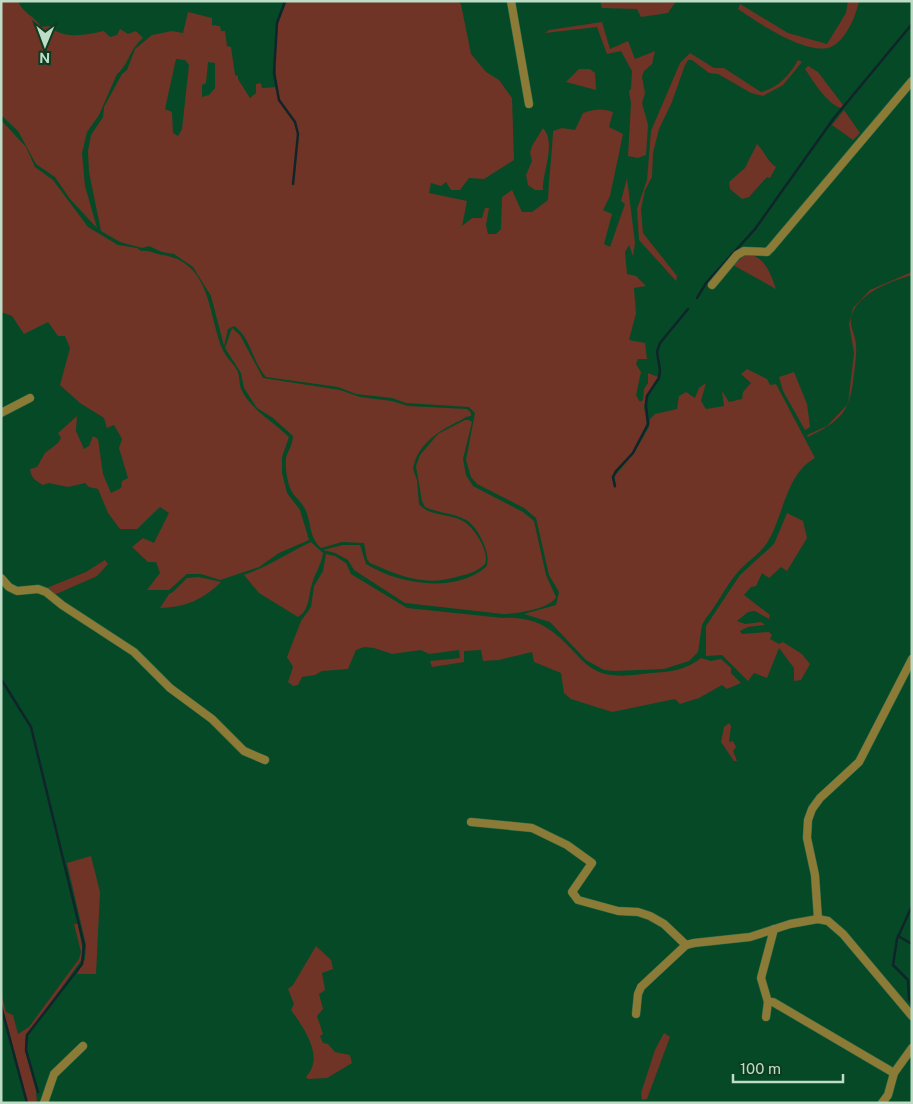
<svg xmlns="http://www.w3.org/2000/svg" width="913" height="1104" viewBox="0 0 913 1104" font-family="'Public Sans',sans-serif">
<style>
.green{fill:#6f3426;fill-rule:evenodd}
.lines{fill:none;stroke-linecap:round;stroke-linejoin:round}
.stream{stroke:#10252a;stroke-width:2.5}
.street-casing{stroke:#2a6647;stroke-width:9}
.street{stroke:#8c7a37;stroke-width:8}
</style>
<rect width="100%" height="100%" fill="#054927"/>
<g class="green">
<path d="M1,1H18C22,13 35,16 41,27L49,26C64,40 85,35 104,31L110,37L117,35L120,29L128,34L136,31L143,38C128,51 130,63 117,74L99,115L87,132L82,153L85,186L97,228L70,199L55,177L36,164L18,131L1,115Z"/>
<path d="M287,1H457L461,4L471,54L486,72L499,80L512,98L514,160L484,179L469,178L460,190H451L446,182L441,186L431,183L429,193L467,201L462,226L472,218H482L485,208H489L486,225L488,234H496L501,229L502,197L512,190L522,212H532L548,200C549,176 552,155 553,131L562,128L575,130L583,113C594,109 602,108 613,112L609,127L623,134L610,196L603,210L612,214L604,244L610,247L625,204L621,201L627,178L635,243L633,256L629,245L625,252L627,274L636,276L646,286L634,288L636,313L629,340L645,343L647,359H638L636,364L641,372L636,395L640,402L643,400L644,389L648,383V373L658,377L646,396L644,407L647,423L644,430L632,452L612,477L614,488L616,487L614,477L634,453L649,427L650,419L655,414L677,409L679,396L686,392L695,398L699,388L706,383L701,401L706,409L724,406L722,391L729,402L742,399L743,392L751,383L741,374L747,369L767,379L770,385L776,384L815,458C785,475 784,516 767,543C759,555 746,562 737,573C725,587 718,604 706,618L702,625L698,652L689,661L664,669L615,671L604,670L586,660L550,622L524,614L556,605L559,592L549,575L536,518L524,508L477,484L471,477L466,460L475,413L469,407L406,403L392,398L356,394L338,387L266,377C253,363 250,336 234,326L228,329L224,346L211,296L193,267L174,254L162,252L149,246L142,248L120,242L101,231L89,172L88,151L91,135L103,117L104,107L122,74L127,70L135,49L152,35L172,31L183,33L188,12L212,18V25L220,26L221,31H225L227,46L231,47L235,75L238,76V79L250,98L256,93V84L261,83L262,88L277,87L275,62L277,26ZM176,59L185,60L189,65L182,129L178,136L173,133L172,112L165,109ZM208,62L215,63V88L209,95L202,97V85L206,83Z"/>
<path d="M600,1H676L668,13L641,17L637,9L602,8Z"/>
<path d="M848,1H859C856,16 846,40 831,47C807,56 757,22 738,9L740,4L788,33L827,44L846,13Z"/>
<path d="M602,22L610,49L628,41L635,59L655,51L652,64L644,71L642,77L645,93L642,103L648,125L646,155L638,158L628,156L631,103L629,91L631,89L632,71L621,51L607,54L597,27L545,33L549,30Z"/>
<path d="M690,53L714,68H724L761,92C778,88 790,75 798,60L802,62L783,85L763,96L751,93L718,74L709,73L692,60H688L685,65L672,102L659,129L653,153L652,177L645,190L641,209L643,233L677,276L676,281L639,240L637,209L647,180L651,131L680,63Z"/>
<path d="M808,66L818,72L843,105L841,108C826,103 814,82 805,69Z"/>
<path d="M579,69H590L595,73L596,90L566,82Z"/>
<path d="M844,110L860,133L853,140L832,125Z"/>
<path d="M1,120L26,147L35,167L53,180L88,227L118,245L137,248L141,251C150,250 154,254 163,255C211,263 208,313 222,348C225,356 233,363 237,370C240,376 239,383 241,389C250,409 273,421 289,437L282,457V473L287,493L300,510L309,540L279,553L259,567L220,580L201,574H187L169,590H147L160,573L156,562H148L132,547L143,538L154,543L169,513L160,507L137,529H120L108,513L98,489L89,487L85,483L68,487L49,483L43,485C36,481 31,478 30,469L37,467L45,453L58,443L61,438L58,433L77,416L76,431L84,449L89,446L93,436L98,439L103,474L111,493L121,488L122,481L128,478L119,448L122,439L114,425L107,428L104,418L80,403L60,385L70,348L65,336H58L48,322L24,334L12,316L1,312Z"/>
<path d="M543,128C557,144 542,172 543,190H535L528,185L526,175L532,161L530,153L532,146Z"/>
<path d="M757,144C765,152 767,161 776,167L770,178L767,177L749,197L742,199L730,189L729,182L745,168Z"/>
<path d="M745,255C764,253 771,275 776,289L733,265Z"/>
<path d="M912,272V275C892,281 860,292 852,314C848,324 855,333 856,344C857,354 855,364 854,374C850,412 842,420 808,437L807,435L827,426L848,404L854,353L849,324L853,308L870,290Z"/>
<path d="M232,328L240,335L263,378L340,390L360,397L392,401L408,406L467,409L471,413V416C465,416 463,420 457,422C437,432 417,445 413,469L417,480L419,504C430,517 449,513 463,521C474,527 490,552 485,564C478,571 469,574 460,576C425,587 403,577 370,563L367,559L364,543L342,542L321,548C308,536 312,523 305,509C302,502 294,497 291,490C287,482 285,467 286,458C288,450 292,447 293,436L273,418L257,408L244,388L241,373L225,348Z"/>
<path d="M794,372L807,404L810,427L805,430L783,391L779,377Z"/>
<path d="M465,420H469L472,422L463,459L466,475L473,486L523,512L534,521L546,575L556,597C550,609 516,614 503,614L405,603L354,570L348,560L335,553L323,550L343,545H360L366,564C398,584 455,594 486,567C493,555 476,523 464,519C452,513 438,513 425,507L422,501L416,466L420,455L438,434Z"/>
<path d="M787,513L803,521L807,538L787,571L781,567L769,578L762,573L756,586L751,587L744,595L770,615L769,619L755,611L748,612L737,621L745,624L761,622L765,625L748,627L740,631L742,634L769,632L772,635L770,639L779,644L783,642L802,654L810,664L801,680L794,681V668L779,648L767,678L754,673L748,681L722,655L706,656V626L740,575L774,544Z"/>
<path d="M311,542L323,553C321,566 315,573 312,584C308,596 310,610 298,617L259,593L244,575C267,567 288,553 311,542Z"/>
<path d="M326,554L335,556L346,563L351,574L407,608L503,618C537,616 554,630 575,653C581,659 587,666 595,670C612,679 633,675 651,673C670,672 686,670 701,658L711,661L721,659L731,668V673L741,683L727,689L722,685L699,698L680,704L675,699L612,712L571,699L564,693L561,673L534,662L532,652L499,660L483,661L481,650L464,651V662L432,667L430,661L460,658L459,650L429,654L421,650L392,654L374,648L364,647L356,650L348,669L322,671L315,675L302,677L298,685L293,686L288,682L293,667L287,657L301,621L311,607L314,586L323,571Z"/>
<path d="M105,560L108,564L97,576L54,595L44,589L86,572Z"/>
<path d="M199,577L221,582C204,599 184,608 160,608L169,594L173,592L187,578Z"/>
<path d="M729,723L731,726L729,742L733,741L736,747L733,751L737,761H734L721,742L724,727Z"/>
<path d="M91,856L100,892L96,974H77L85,959L86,945L67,863Z"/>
<path d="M74,924H78L83,952L82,959L25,1039V1051L36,1091L37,1103H28L1,1001V993L6,1012L13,1015L18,1034L29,1027L79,959L81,952Z"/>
<path d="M316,946L331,960L333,969L322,973L325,990L319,994L323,1009L317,1016L323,1034L320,1036L323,1043L328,1044L335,1052L350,1055L352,1063L327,1078L308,1079L306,1077C325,1057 304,1028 291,1010L294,1004L288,989L293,985Z"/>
<path d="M664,1033L670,1037L647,1099L642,1100L641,1093L655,1050Z"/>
</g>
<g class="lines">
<g class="stream">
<path d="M285,1L277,23L274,73L279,100L295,122L298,134L293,184"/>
<path d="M697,298L706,283L755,229L834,118L912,24"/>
<path d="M615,486L613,477L616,471L633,453L648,424L646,405L647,396L659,378L660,370L657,352L660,343L688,309"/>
<path d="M1,679L31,727L84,945L82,964L27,1035L26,1050L38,1092"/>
<path d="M912,906L897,939L893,965L908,980L909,999L912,1004"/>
<path d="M898,936L912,944"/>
<path d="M1,1006L27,1103"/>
</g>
<defs>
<g id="street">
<path d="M511,1L529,104"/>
<path d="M712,285L737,255L744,251L767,252L771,248L912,81"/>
<path d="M1,413L30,398"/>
<path d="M1,578L9,587L17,591L38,589L46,592L62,605L134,652L170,688L212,719L244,751L265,760"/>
<path d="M471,822L532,828L567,845L592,863L572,892L578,900L618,911L638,912L650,916L664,924L686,945"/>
<path d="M818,919L815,875L807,838L808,820L812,809L820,798L859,762L912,659"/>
<path d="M768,1002H773L894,1073"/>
<path d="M636,1014L638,994L641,987L686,945L694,943L750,937L790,924L818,919L828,921L843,934L912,1016"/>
<path d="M766,1017L768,1002L761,978L774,929"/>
<path d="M44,1103L54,1074L83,1046"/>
<path d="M882,1103L888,1095L894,1073L912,1048"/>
</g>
</defs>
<use href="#street" class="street-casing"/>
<use href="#street" class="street"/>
</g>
<rect width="913" height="1104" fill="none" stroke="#bedcc6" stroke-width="5"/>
<g transform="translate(45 45) rotate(181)" stroke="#0d3c22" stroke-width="4" paint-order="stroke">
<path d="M0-4L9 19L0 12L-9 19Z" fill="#bedcc6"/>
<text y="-8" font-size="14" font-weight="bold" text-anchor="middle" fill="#bedcc6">N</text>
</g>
<path d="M733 1074v8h110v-8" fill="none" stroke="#bedcc6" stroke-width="2.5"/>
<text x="740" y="1074" font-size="15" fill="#bedcc6" stroke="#0d3c22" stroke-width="4" paint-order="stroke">100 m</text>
</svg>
